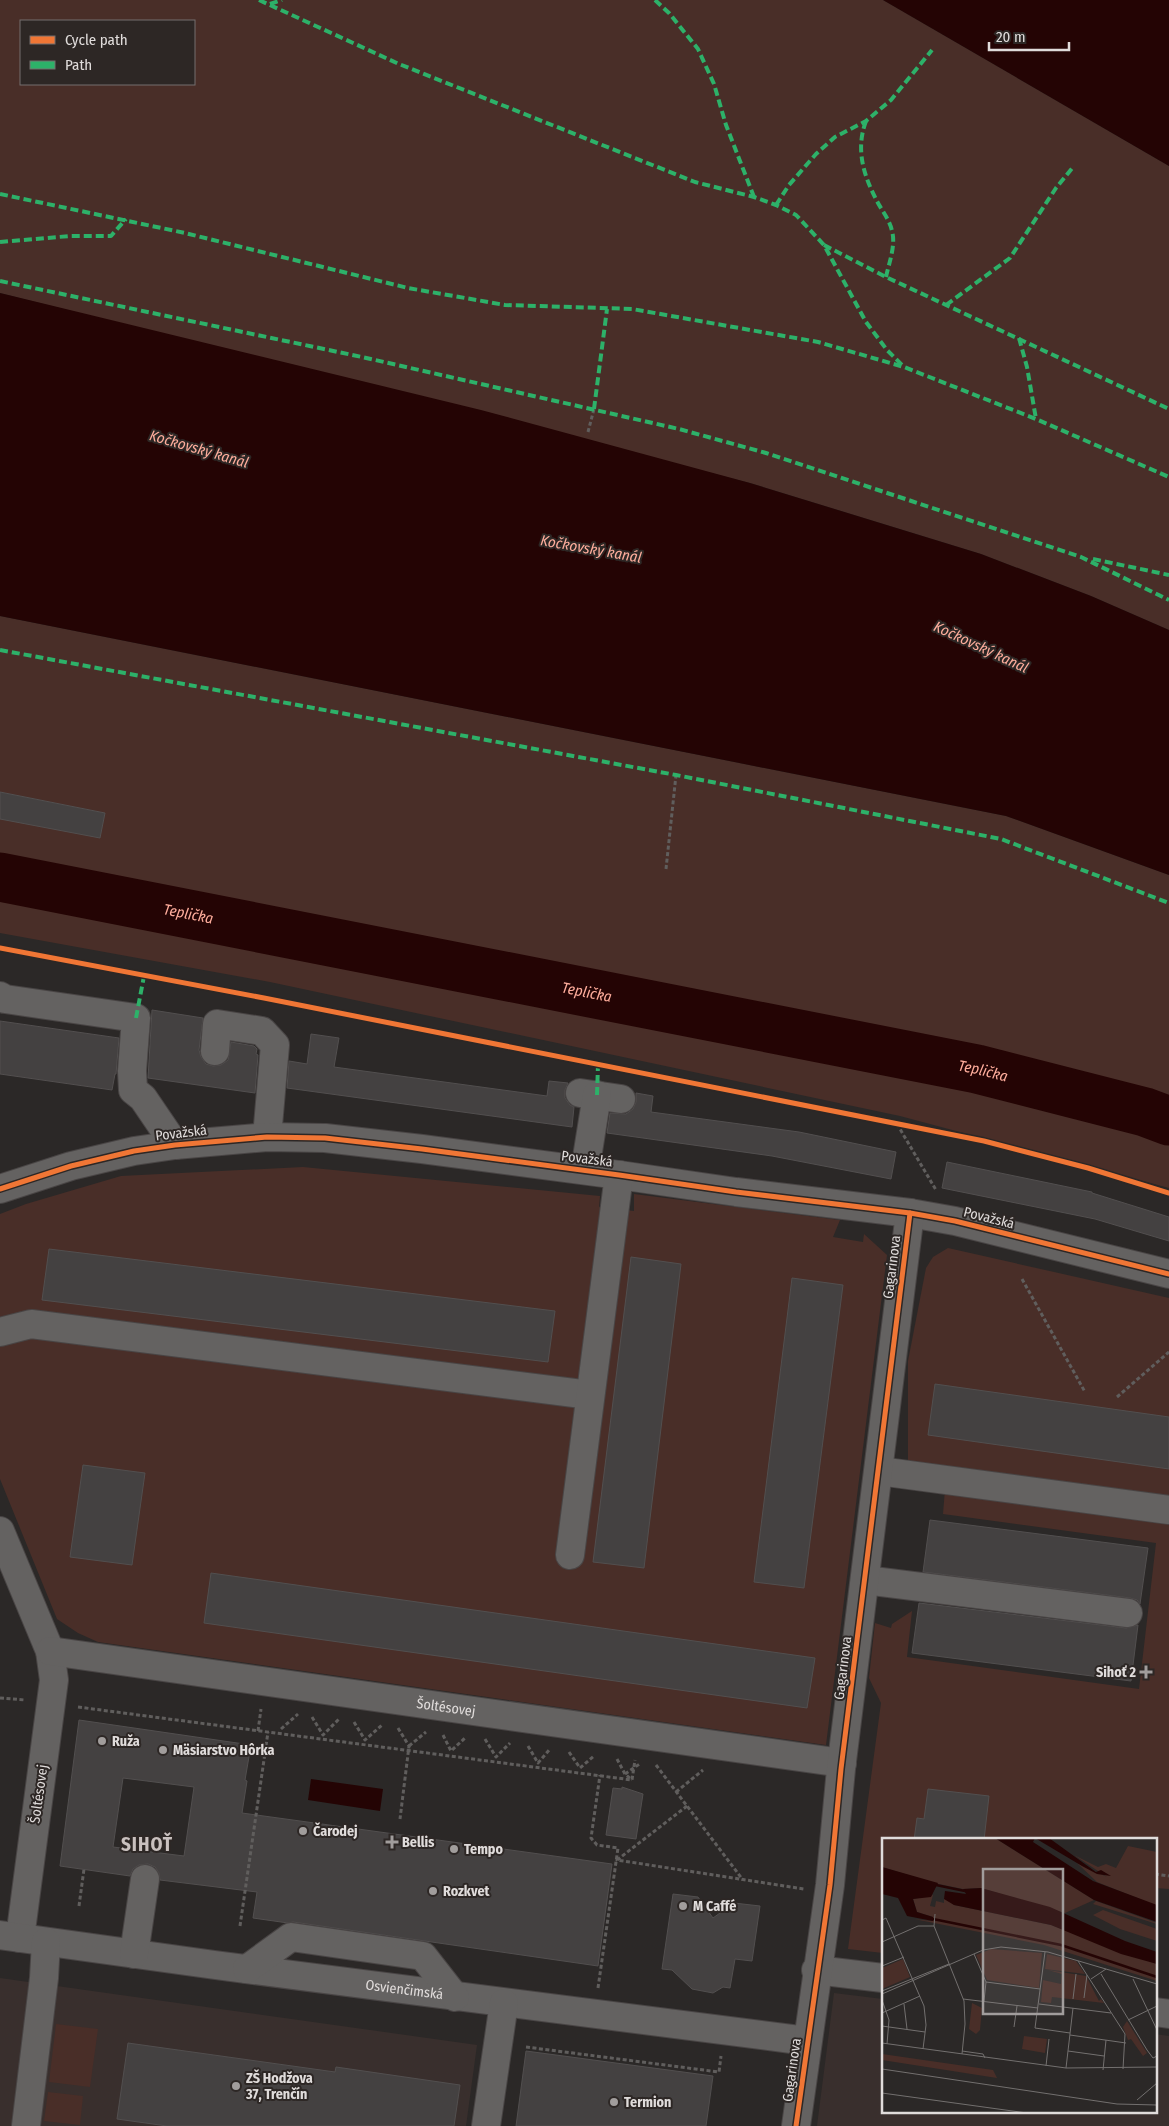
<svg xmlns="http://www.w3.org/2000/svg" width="1169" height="2126" viewBox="0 0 1169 2126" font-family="'Fira Sans Condensed',sans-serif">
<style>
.built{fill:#392f2d}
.green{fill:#492e28;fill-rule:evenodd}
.water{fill:#240404}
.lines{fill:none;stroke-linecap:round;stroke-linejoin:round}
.river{stroke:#240404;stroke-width:49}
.building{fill:#444141;stroke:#524f4f;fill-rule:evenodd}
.minor-casing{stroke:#494545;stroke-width:30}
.path{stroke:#605e5d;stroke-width:3;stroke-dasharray:4 2.5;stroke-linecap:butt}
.minor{stroke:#646261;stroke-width:28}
.quiet{stroke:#2db169;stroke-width:4;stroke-dasharray:8 4;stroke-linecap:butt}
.cycleway-casing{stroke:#2d2725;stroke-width:8}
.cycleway{stroke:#f07635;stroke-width:5}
.poi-dot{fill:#a19d9c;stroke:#2d2725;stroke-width:2}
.labels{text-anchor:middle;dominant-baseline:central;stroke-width:4;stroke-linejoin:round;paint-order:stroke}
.street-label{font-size:14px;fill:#e0dcdb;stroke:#2d2725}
.poi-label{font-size:14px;font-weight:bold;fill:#e0dcdb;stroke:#2d2725;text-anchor:start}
.water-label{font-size:15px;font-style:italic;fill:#fead9c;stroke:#2d2725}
.district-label{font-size:19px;font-weight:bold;letter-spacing:1px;fill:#c9c1bf;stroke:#2d2725}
.inset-river{fill:none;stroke:#240404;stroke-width:2.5}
.inset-road{fill:none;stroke:#73706f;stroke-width:1}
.view{fill:#a19d9c;fill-opacity:0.15;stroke:#a19d9c;stroke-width:2.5}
.inset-edge{fill:none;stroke:#e0dcdb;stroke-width:2.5}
</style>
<rect width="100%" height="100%" fill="#2b2827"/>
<g class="built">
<path d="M0,1978L477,2045L466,2126H0Z"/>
<path d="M834,1993L883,1999V2112H1155V2034L1169,2036V2126H817Z"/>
</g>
<g class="green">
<path d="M0,0H883L1169,166V630L1091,596L981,554L750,483L0,293ZM21,21H194V84H21Z"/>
<path d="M0,616L1006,816L1169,875V1188L900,1116L270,982L0,933Z"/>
<path d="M303,1167L600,1196L599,1207L634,1211V1194L840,1220L833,1237L863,1242L864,1234L887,1255L826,1745L98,1642L78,1633L57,1619L0,1479V1214L26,1204L121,1176Z"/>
<path d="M948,1248L1169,1298V1496L908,1461V1361L926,1268L933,1257Z"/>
<path d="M945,1489L1169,1518V1889L1155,1888V1840H883V1953L848,1949L881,1703L869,1678L875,1623L891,1628L892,1624L912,1611L907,1657L1139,1689L1156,1543L943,1514Z"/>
<path d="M56,2024L98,2029L90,2087L49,2082Z"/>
<path d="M48,2092L83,2096L80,2125L44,2121Z"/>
</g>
<g class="water">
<path d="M883,0H1169V166Z"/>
<path d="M0,293L481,410L750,483L981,554L1091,596L1169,630V875L1006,816L0,616Z"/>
<path d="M311,1779L383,1789L380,1811L308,1800Z"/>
</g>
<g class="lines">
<path class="river" id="s1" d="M0,877L977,1069L1145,1112L1169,1121"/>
</g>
<g class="building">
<path d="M0,792L105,813L100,838L0,819Z"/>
<path d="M152,1010L203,1018L199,1050L201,1057L206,1064L213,1066L221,1065L228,1060L231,1042L254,1046L257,1049L256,1054L258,1055L255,1093L148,1078Z"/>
<path d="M0,1021L119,1038L116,1074H115L112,1090L0,1074Z"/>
<path d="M311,1034L339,1038L334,1067L547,1096L549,1081L568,1083L565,1090V1098L570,1105L574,1107L572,1127L287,1088L289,1061L307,1064Z"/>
<path d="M636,1093L653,1096L651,1112L799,1132L896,1152L891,1179L772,1156L607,1133L610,1113L626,1114L633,1109L636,1102Z"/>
<path d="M947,1162L1092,1192V1193L1169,1217V1241L1095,1219L942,1188Z"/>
<path d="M49,1249L555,1311L548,1362L42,1300Z"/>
<path d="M631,1257L681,1264L644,1568L593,1562Z"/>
<path d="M792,1278L843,1285L804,1588L754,1582Z"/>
<path d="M935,1384L1169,1417V1469L928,1435Z"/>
<path d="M83,1465L145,1473L132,1565L70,1557Z"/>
<path d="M930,1520L1148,1548L1140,1604L1137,1600L1130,1598L923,1572Z"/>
<path d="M211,1573L815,1658L807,1708L204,1623Z"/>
<path d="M919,1603L1126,1628L1138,1625L1131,1681L912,1653Z"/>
<path d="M79,1720L251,1745L245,1780L247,1781L242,1813L612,1864L598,1966L293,1922L288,1923L253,1918L257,1892L160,1880L159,1873L155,1867L148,1864L139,1865L133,1869L130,1876L60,1866ZM123,1778L194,1787L184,1856L113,1847Z"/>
<path d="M622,1787L643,1794L636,1839L606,1835L613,1788L622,1789Z"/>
<path d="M928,1789L989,1796L984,1840H914L917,1818L924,1819Z"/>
<path d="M673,1894L698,1897L713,1918L734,1903L760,1906L752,1961L735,1959L730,1988L723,1987L713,1993L692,1989L672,1970L662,1969Z"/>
<path d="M128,2043L335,2072L336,2067L460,2085L454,2126H167L117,2119Z"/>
<path d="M526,2051L713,2076L706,2126H516Z"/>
</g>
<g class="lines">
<defs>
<g id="minor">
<path d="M0,996L5,999L136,1018L132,1071L133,1090L143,1098L175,1145"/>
<path d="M215,1051L217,1024L262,1031L275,1045L267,1137"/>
<path d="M580,1093L621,1099"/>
<path d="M585,1170L597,1095"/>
<path d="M0,1189L71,1166L134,1151L175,1145L267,1137L325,1138L422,1149L619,1175L736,1192L910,1213L955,1221L1169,1274"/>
<path d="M0,1332L31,1324L590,1395"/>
<path d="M879,1471L1169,1510"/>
<path d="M0,1531L50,1651L54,1680L20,1938"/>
<path d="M570,1555L619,1175"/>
<path d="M865,1580L1128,1613"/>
<path id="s2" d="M50,1651L842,1763"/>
<path id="s3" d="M0,1935L215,1965L807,2041"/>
<path d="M134,1954L145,1879"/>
<path d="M247,1969L291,1937L423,1956L455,1997"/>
<path d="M816,1970L883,1978"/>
<path d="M1155,2012L1169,2014"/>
<path d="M26,2126L44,1978L46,1942"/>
<path d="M486,2126L504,2003"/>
<path d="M796,2126L830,1885L841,1769L910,1213"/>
</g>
</defs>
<use href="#minor" class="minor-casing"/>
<g class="path">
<path d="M588,432L594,409"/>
<path d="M666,869L676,775"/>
<path d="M897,1124L936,1190"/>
<path d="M1022,1279L1085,1392"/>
<path d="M1117,1397L1169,1352"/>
<path d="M0,1698L25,1700"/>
<path d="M78,1707L632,1780L635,1760"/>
<path d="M312,1717L323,1735L339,1719"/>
<path d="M354,1722L365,1740L382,1725"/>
<path d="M398,1728L409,1746L400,1819"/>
<path d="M281,1729L298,1714"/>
<path d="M258,1731L261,1709"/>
<path d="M443,1735L451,1751L466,1737"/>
<path d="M485,1739L496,1757L510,1743"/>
<path d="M409,1746L426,1732"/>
<path d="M528,1746L538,1763L550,1749"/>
<path d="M569,1752L580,1768L594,1756"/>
<path d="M617,1759L625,1774L632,1780"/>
<path d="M656,1765L743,1880"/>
<path d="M625,1774L641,1763"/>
<path d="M676,1792L703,1770"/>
<path d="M687,1806L617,1860L804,1889"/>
<path d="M1155,1874L1169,1876"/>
<path d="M79,1906L84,1869"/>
<path d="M240,1926L268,1732"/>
<path d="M598,1988L618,1848L597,1845L591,1838L600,1775"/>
<path d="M526,2047L719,2072L721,2056"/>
</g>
<use href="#minor" class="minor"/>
<g class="quiet">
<path d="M259,0L399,64L695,182L754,197L776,205L796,215L824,245L866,322L887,350L902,365"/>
<path d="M655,0L669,13L698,49L714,84L726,125L754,197"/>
<path d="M270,4L282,0"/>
<path d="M866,121C855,150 864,177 878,203C883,212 890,221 892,231C896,245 889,263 886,277"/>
<path d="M0,194L185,233L408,288L505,305L632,309L818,342L904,367L1036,419L1169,477"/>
<path d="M776,205L789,185L816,154L835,137L866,121L891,100L932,50"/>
<path d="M0,242L70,236H111L126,219"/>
<path d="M824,245L886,277L1169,409"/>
<path d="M0,281L362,357L679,429L766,453L1081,557L1169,600"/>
<path d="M946,305L1010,258L1056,188L1074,166"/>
<path d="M1019,338L1027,367L1036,419"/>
<path d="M594,409L607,309"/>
<path d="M1093,559L1169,575"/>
<path d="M0,650L676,775L1001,839L1169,903"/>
<path d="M136,1018L144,976"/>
<path d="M597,1095L598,1065"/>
</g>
<defs>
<g id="cycleway">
<path d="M0,948L264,998L984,1141L1088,1168L1169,1193"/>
<path d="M0,1189L71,1166L134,1151L175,1145L267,1137L325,1138L422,1149L619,1175L736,1192L910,1213L955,1221L1169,1274"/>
<path d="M796,2126L830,1885L841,1769L910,1213"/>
</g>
</defs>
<use href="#cycleway" class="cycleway-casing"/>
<use href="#cycleway" class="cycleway"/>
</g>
<g class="poi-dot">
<path d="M1143.5 1664.5h5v5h5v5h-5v5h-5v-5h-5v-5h5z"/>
<circle cx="102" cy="1741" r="5"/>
<circle cx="163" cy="1750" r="5"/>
<circle cx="303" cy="1831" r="5"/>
<path d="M389.5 1834.5h5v5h5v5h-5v5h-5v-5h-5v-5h5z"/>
<circle cx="454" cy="1849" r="5"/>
<circle cx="433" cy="1891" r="5"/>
<circle cx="683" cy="1906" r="5"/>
<circle cx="236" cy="2086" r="5"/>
<circle cx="614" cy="2102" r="5"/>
</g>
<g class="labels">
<g class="street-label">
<text transform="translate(181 1133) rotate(-7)">Považská</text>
<text transform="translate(587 1159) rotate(7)">Považská</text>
<text transform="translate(989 1218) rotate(14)">Považská</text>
<text transform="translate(892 1267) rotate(-83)">Gagarinova</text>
<text transform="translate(843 1668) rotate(-83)">Gagarinova</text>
<text stroke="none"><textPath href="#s2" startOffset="400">Šoltésovej</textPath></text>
<text transform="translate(39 1794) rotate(-82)">Šoltésovej</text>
<text stroke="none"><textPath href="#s3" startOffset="408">Osvienčimská</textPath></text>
<text transform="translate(792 2070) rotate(-82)">Gagarinova</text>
</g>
<g class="poi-label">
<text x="1136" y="1672" text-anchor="end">Sihoť 2</text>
<text x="112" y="1741">Ruža</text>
<text x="173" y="1750">Mäsiarstvo Hôrka</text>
<text x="313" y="1831">Čarodej</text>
<text x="402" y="1842">Bellis</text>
<text x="464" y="1849">Tempo</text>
<text x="443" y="1891">Rozkvet</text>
<text x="693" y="1906">M Caffé</text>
<text x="246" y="2078">ZŠ Hodžova<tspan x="246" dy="16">37, Trenčín</tspan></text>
<text x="624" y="2102">Termion</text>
</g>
<g class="water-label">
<text transform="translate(199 449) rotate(16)">Kočkovský kanál</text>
<text transform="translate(591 549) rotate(10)">Kočkovský kanál</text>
<text transform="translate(981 647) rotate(25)">Kočkovský kanál</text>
<text stroke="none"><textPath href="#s1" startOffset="192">Teplička</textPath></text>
<text stroke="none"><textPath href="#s1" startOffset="598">Teplička</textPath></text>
<text stroke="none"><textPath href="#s1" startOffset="1002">Teplička</textPath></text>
</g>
<g class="district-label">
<text x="147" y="1844">SIHOŤ</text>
</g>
</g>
<g transform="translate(882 1838)">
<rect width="275" height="275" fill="#2b2827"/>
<path d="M0,0H113L212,62L183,75L99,50L81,51L52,45L0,29ZM246,8L275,14V68L215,44L195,25L225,39L192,17L216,29L224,26L234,30ZM51,57L48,68L53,69L54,63L62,65V59L72,67L169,87L275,126V143L162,107L32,81L50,83L51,79L35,74L31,61ZM214,63L275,85V86L211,66ZM221,72L275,91V103L238,91L211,77ZM109,111L160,115L157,150L105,142L94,117ZM165,116L194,123L203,136L163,131ZM21,121L28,139L0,151V130ZM166,132L204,138L217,163L219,161L222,165L170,159L169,165L159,164L161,142L179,146L180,136ZM90,165L100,170L98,192L94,196L87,191ZM245,183L265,215L261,218L249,201L246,202L241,189ZM142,198L165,201L163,215L140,211ZM0,216L111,232L115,240L0,222Z" fill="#492e28"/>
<path d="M113,0H153L151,4L211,43L275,67V84L212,62ZM153,0H167L214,34L219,32L229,38L215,36L200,28ZM0,29L56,45L49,59L31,61L35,74L51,79V83L25,78L16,60L0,56ZM99,50L168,69L243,103L275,114V126L239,116L169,87L72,67L62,61L63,53L84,56L81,51Z" fill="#240404"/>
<path class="inset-river" d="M54,47L83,53M51,81L179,107L275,139"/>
<path class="inset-road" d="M53,76L52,88L82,163L83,186L80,216M0,82L4,80L42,168L44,187L41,211M0,104L36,88H52M163,114L153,190L188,195M92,116L104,144L102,163M196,123L243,196L241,231M0,128L22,119M219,136L265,212L271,220L275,218M209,141L224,131M251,141L275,192M104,144L158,151M0,153L67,126M0,156L101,112L119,109L166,114L275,146M202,160L205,137M81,161L156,170M191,161L194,136M0,162L7,182L5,206M22,166L25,191M157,166L229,175M0,175L38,158M246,182L275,168M0,188L43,194M132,189L135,168M188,197L244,205M0,205L184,230L275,229M80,213L101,216L103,220M186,213L222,218M164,228L167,201M184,230L191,170M0,231L235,266L275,267M221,232L224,202M0,255L145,275M255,262L275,245"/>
<path class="view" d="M101,31H181V176H101Z"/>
<rect width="275" height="275" class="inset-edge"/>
</g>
<rect x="20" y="20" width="175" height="65" fill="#2d2725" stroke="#756f6e"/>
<rect x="30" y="36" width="25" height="8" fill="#f07635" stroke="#756f6e"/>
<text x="65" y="45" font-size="15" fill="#e0dcdb">Cycle path</text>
<rect x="30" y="61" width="25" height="8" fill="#2db169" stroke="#756f6e"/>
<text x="65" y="70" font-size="15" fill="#e0dcdb">Path</text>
<path d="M989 42v8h80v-8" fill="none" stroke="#e0dcdb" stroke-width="2.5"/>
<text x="996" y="42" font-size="15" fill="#e0dcdb" stroke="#2d2725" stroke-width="4" paint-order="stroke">20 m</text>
</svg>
